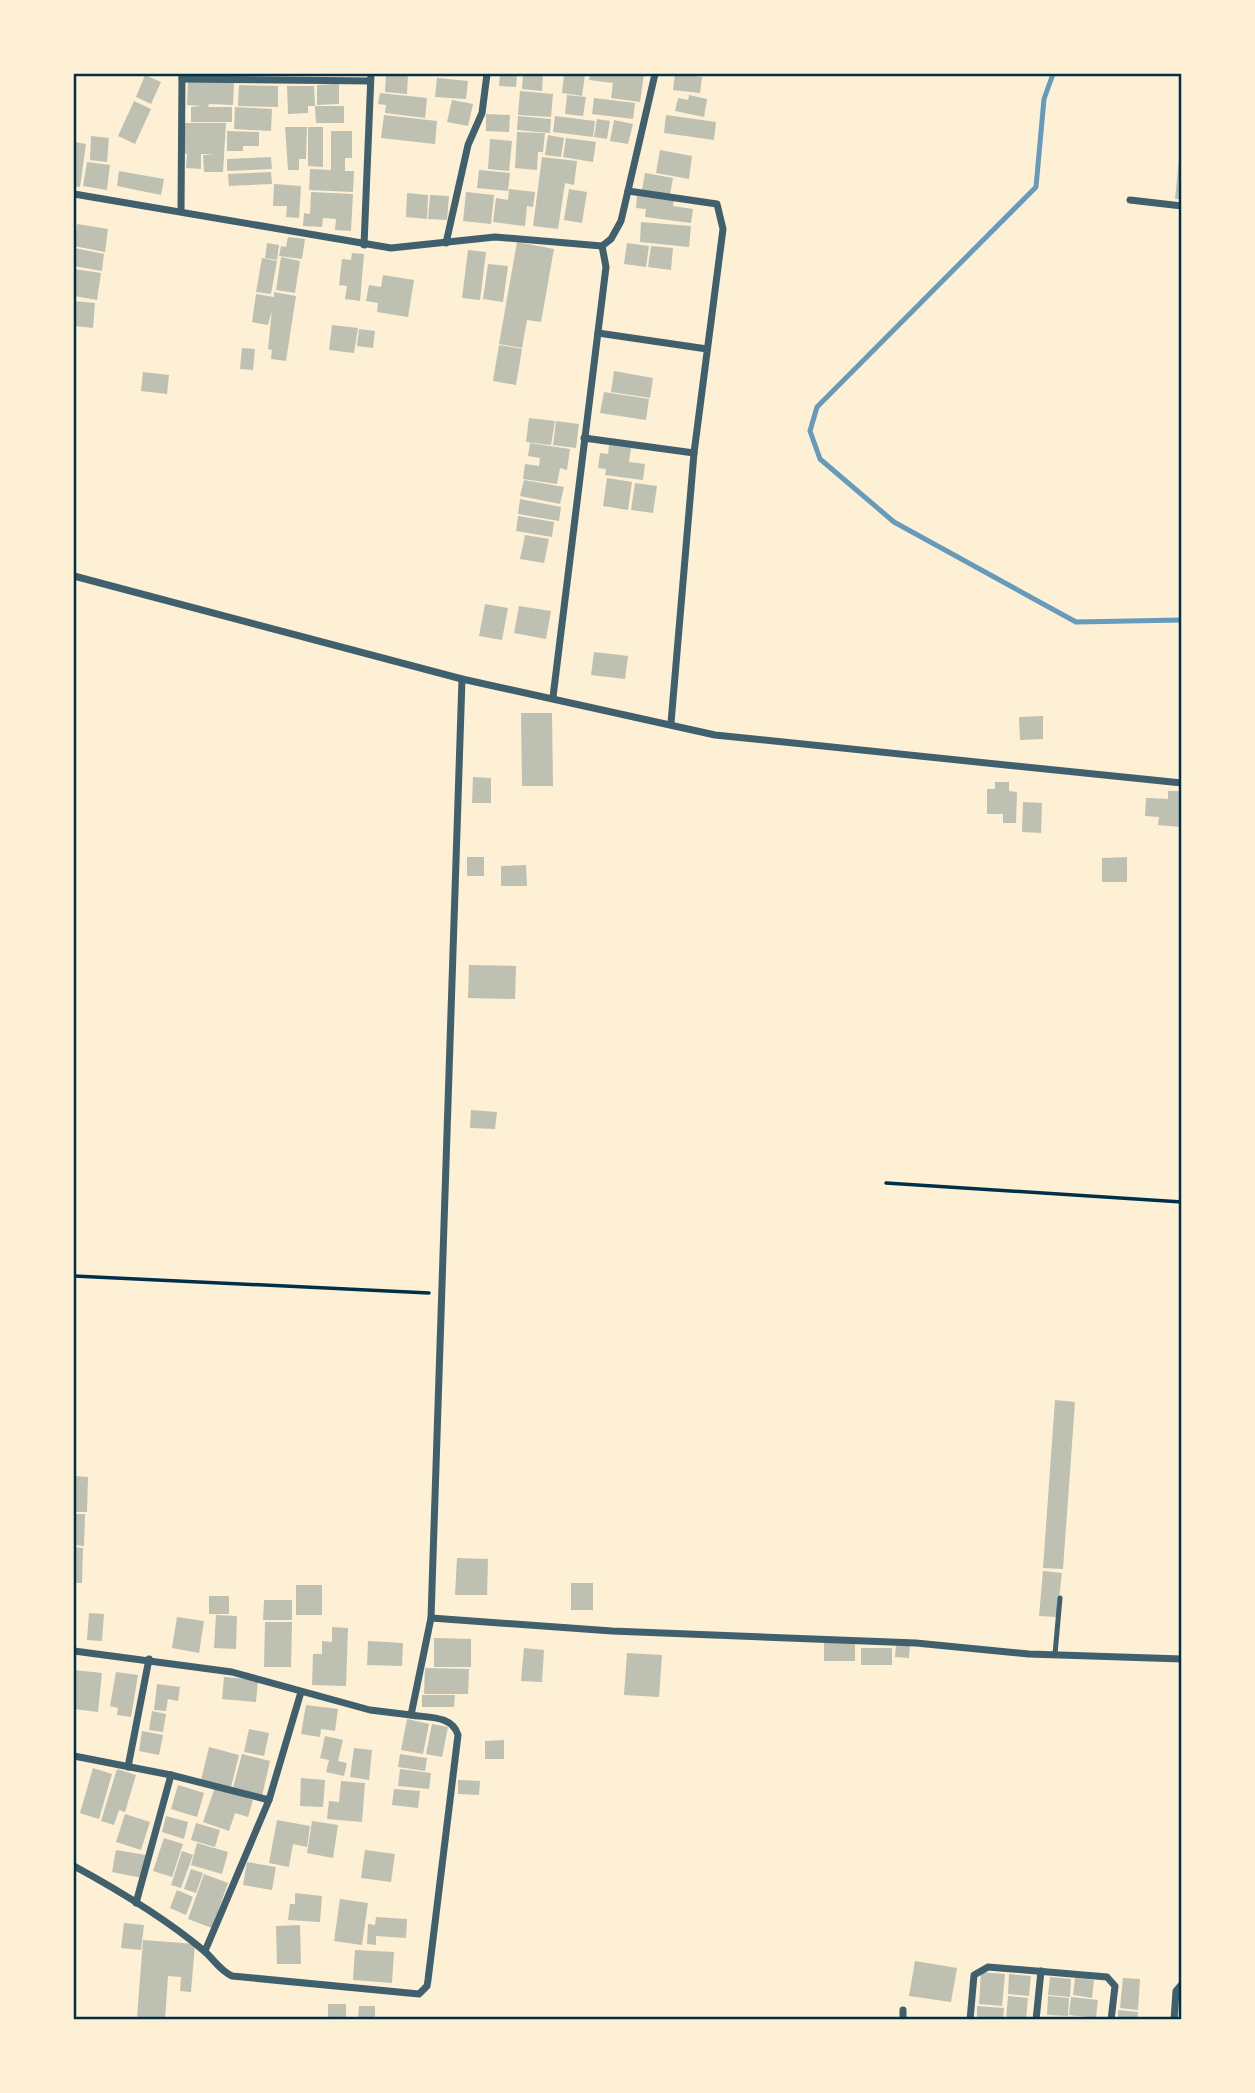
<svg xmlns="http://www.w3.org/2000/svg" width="1255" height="2093" viewBox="0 0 1255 2093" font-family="'IBM Plex Sans',sans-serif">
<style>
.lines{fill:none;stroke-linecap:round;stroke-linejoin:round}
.stream{stroke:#669bbc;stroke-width:5}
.building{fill:#bec0b2}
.path{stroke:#003049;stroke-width:3.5}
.service{stroke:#3f606c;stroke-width:5}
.minor{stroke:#3f606c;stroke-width:7}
.neatline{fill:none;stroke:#003049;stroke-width:2.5}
</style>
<rect width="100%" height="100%" fill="#fdf0d5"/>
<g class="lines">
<path class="stream" d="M1053,74L1044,99L1036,187L817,407L810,431L820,459L894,522L1076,622L1182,620"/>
</g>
<g class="building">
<path d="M386,74H408L407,94L385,92Z"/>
<path d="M500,74H517L516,87L499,86Z"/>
<path d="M523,74H543L542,91L522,89Z"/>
<path d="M564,74H585L582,96L562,93Z"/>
<path d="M590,74H644L640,102L611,98L613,83L589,80Z"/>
<path d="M675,74L702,77L700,93L673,90Z"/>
<path d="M145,75L161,82L151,104L136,97Z"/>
<path d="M437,78L468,81L466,99L435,97Z"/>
<path d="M188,80L234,82L233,105L209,104L208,107H232V122H191V107L202,106L187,105Z"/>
<path d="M339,84V104L317,105V85Z"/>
<path d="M239,85L278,86V107L238,106Z"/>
<path d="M287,86H314L315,106H308V113L288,114Z"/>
<path d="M520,91L553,94L551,117L518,115Z"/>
<path d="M380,93L427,98L425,118L385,113L386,105L378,104Z"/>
<path d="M567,95L586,97L583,116L565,114Z"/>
<path d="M689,95L707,99L704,117L675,111L678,98L688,100Z"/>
<path d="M594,98L635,103L633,119L592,114Z"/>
<path d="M452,100L473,104L468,126L447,122Z"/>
<path d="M134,101L151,109L135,144L118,136Z"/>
<path d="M315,106H344V123H316Z"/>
<path d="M235,107L272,109L271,131L234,129Z"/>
<path d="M486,114L510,115L509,132L486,131Z"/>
<path d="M384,115L437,121L435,144L381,138Z"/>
<path d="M666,115L716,122L714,140L664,133Z"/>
<path d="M518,116L551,119L550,133L517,130Z"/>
<path d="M555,116L595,121L593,137L553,132Z"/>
<path d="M597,119L610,121L607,139L594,137Z"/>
<path d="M614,120L633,124L628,144L610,141Z"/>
<path d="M183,123H226L223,172H204L203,155L215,154H201V169L186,168L187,154L183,153Z"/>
<path d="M285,127H307L306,159H299V170H288Z"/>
<path d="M308,127H323V167L308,166Z"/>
<path d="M227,131L259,132V146H243V151H227Z"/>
<path d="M331,131H352V158H345V171H354L353,192L309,190L310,169L331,170Z"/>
<path d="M517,132L545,133L543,152H538L537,170L515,168Z"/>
<path d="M548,135L564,138L561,157L545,155Z"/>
<path d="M91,136L109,138L107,162L90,160Z"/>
<path d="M566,138L596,142L593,162L563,157Z"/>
<path d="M490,139L512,141L509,171L488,169Z"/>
<path d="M74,142L86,144L80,187L74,186Z"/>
<path d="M660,150L692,156L689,179L656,173Z"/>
<path d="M271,157L272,169L227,171V159Z"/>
<path d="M542,157L577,161L574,185L565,183L558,229L533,226Z"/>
<path d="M1179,158H1181V199H1175Z"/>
<path d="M87,162L110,165L107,190L83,186Z"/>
<path d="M479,170L510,173L508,191L477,188Z"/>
<path d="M119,171L164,179L161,195L117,186Z"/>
<path d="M271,172L272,184L229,186L228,174Z"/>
<path d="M645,173L673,178L670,195L642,190Z"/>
<path d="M274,184L301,186L299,218L286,217L287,206H273Z"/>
<path d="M509,189L535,192L533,207L527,206L525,226L493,222L496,198L508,200Z"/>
<path d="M569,189L587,192L582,223L564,220Z"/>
<path d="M311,192L353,194L351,231L335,230L336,219L323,218L322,227L303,226L304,213L310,214Z"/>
<path d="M466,192L494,195L491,224L463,221Z"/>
<path d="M407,193L428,195L427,219L406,217Z"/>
<path d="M430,195L449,196L447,220L428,219Z"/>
<path d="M637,196L674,201L673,206L693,209L691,223L645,217L646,209L636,208Z"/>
<path d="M641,222L691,226L689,247L640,242Z"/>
<path d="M77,224L108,229L105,252L74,246Z"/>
<path d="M288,237L305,239L302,259L279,256L281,246L286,247Z"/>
<path d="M517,242L554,249L541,322L527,320L522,348L499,344Z"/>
<path d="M267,243L279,245L277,260L265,258Z"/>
<path d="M627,243L649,246L646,267L624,264Z"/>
<path d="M651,246L673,248L671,270L648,267Z"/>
<path d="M74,248L104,254L102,271L74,266Z"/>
<path d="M468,250L486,252L480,300L462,298Z"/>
<path d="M352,253L364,254L360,301L345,299L347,286L339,285L342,259L351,260Z"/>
<path d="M281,257L300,261L295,293L276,290Z"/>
<path d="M262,258L277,261L271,294L256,292Z"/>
<path d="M488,264L508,266L503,302L483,299Z"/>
<path d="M74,269L101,273L97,300L74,296Z"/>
<path d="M383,275L414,280L408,317L377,312L378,303L366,301L369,285L381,287Z"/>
<path d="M274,292L296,296L286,361L271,359L272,350L268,349L272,310L268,325L252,322L256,294L274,297Z"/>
<path d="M74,301L95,303L93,328L74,326Z"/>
<path d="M332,325L358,328L354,353L329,350Z"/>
<path d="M359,329L375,331L373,348L357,346Z"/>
<path d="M499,345L522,349L516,385L493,381Z"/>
<path d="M242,348L255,349L253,370L240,369Z"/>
<path d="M614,371L653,378L650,398L611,392Z"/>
<path d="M143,372L169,375L167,394L141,391Z"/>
<path d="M604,392L649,399L646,420L600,413Z"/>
<path d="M529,418L555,421L551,445L526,442Z"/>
<path d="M556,421L579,424L576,448L553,445Z"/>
<path d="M530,443L570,449L567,470L560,468L557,484L523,479L525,464L539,466L540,458L528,456Z"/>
<path d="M609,445L631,448L629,462L645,464L643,480L605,475L606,469L598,468L600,453L608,454Z"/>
<path d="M607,478L632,482L628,510L603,506Z"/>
<path d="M524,480L564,487L560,504L520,496Z"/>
<path d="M635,483L657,486L653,513L631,510Z"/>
<path d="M520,499L561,507L559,521L518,514Z"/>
<path d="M518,516L554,522L552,537L516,531Z"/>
<path d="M525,535L549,539L544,563L520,559Z"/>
<path d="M485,604L508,608L502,640L479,636Z"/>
<path d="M519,606L551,611L546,639L514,633Z"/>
<path d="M594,652L628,656L625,679L591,675Z"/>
<path d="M521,713H552L553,786H522Z"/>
<path d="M1043,716V739L1020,740L1019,717Z"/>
<path d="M473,777L491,778V803H472Z"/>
<path d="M995,782H1009V791L1017,792L1016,823H1003V814H987V789H995Z"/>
<path d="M1168,791H1181V827L1158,825L1159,817L1145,816L1146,798L1168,799Z"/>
<path d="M1023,802L1042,803L1041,833L1022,832Z"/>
<rect x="467" y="857" width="17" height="19"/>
<path d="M1127,857V882H1102V858Z"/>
<path d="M526,865L527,886H501V866Z"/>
<path d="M469,965L516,966L515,999L468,998Z"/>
<path d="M471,1110L497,1112L495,1129L470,1128Z"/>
<path d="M1055,1400L1075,1402L1063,1569L1043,1568Z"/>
<path d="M74,1476L88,1477L87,1512H74Z"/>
<path d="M74,1514H85L84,1546L74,1545Z"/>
<path d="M74,1547L83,1548L82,1583H74Z"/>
<path d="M457,1558L488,1559L487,1595H455Z"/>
<path d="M1043,1571L1062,1573L1057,1617L1039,1616Z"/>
<rect x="571" y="1583" width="22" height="27"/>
<rect x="296" y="1585" width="26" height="30"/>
<rect x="209" y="1596" width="20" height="18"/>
<path d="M264,1600H292V1620H263Z"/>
<path d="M89,1613L104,1614L102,1641L87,1640Z"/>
<path d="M216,1615L237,1616L236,1649L214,1648Z"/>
<path d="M177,1617L204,1621L199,1653L172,1648Z"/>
<path d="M265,1622H292L291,1667H264Z"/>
<path d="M332,1627L348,1628L346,1686L312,1685L313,1654H322V1641L332,1642Z"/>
<path d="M434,1638L471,1639V1667H434Z"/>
<path d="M368,1641L403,1643L402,1666L367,1665Z"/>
<rect x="824" y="1641" width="31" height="20"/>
<path d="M896,1644H910L909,1658L895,1657Z"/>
<path d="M524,1648L544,1650L542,1682L521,1681Z"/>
<rect x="861" y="1648" width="31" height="17"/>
<path d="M627,1653L662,1655L659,1697L624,1695Z"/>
<path d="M425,1668L469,1669L468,1694H424Z"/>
<path d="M74,1670L102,1673L98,1712L74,1709Z"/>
<path d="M116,1672L138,1675L131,1717L117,1715L118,1708L110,1706Z"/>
<path d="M224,1677L258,1680L256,1702L222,1699Z"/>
<path d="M157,1684L180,1687L178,1701L168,1699L166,1711L154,1710Z"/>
<path d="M422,1695H455L454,1707H422Z"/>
<path d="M306,1705L338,1709L335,1731L321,1729L320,1737L301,1734Z"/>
<path d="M152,1711L166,1714L163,1732L149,1730Z"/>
<path d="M407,1719L429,1724L423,1754L401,1750Z"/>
<path d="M432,1724L448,1727L442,1757L426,1754Z"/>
<path d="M249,1729L269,1733L264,1756L244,1752Z"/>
<path d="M142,1731L163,1735L159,1755L139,1751Z"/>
<path d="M325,1736L343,1740L338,1761L347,1763L344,1776L326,1772L329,1760L320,1758Z"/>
<path d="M504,1740V1759H485V1741Z"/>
<path d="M209,1747L239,1755L231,1787L201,1780Z"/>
<path d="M354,1748L372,1750L369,1780L350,1777Z"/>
<path d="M242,1754L270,1761L262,1796L233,1788Z"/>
<path d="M400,1754L427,1758L425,1771L398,1767Z"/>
<path d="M93,1768L112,1774L99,1819L80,1813Z"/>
<path d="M117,1769L136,1775L125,1812L119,1810L114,1825L101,1821Z"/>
<path d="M400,1769L431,1773L429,1789L398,1786Z"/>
<path d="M301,1778L325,1780L323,1807L300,1806Z"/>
<path d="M458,1780L480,1781L479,1795L458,1794Z"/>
<path d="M341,1781L365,1783L362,1822L327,1819L329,1801L339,1802Z"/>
<path d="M178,1785L204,1793L197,1817L171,1809Z"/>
<path d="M215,1787L253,1800L248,1817L235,1813L229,1831L203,1822Z"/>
<path d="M394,1789L420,1791L418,1808L392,1805Z"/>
<path d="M125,1814L150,1822L141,1850L116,1842Z"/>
<path d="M166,1816L188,1822L184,1839L162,1832Z"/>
<path d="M277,1820L310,1826L307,1847L293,1844L289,1867L269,1863Z"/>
<path d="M312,1821L338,1825L333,1858L307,1853Z"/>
<path d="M196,1823L220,1830L215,1847L191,1840Z"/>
<path d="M164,1838L183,1844L172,1877L153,1871Z"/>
<path d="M197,1843L228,1852L222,1874L191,1865Z"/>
<path d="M116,1850L146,1855L142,1878L112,1872Z"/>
<path d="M365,1850L395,1854L391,1882L361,1878Z"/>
<path d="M182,1851L193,1855L181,1888L171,1885Z"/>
<path d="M247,1862L276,1867L272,1890L243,1885Z"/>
<path d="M191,1869L203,1873L196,1893L184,1889Z"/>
<path d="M204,1874L228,1883L212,1928L188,1919Z"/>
<path d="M177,1890L193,1897L186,1915L170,1908Z"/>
<path d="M295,1893L322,1896L320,1922L288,1920L290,1904H295Z"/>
<path d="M340,1899L368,1903L362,1945L334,1941Z"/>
<path d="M376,1917L407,1919L406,1938L376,1936V1945L367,1944L368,1924L375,1925Z"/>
<path d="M124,1923L144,1925L141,1950L121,1948Z"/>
<path d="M300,1925L301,1964H277L276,1926Z"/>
<path d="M143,1940L195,1944L191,1992L180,1991L181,1977L168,1976L165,2020L137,2018Z"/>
<path d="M355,1950L394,1952L392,1983L353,1980Z"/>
<path d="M915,1961L957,1968L951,2002L909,1996Z"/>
<path d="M981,1972L1005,1974L1002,2006L979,2004Z"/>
<path d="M1009,1974L1031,1976L1029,1996L1008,1994Z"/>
<path d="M1050,1977L1071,1979L1070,1997L1048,1995Z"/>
<path d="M1075,1978L1094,1980L1092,1998L1073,1995Z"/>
<path d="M1123,1978L1140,1979L1138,2010L1120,2008Z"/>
<path d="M1008,1996L1028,1998L1026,2020H1006Z"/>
<path d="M1048,1996L1069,1998L1068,2016L1047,2015Z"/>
<path d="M1071,1997L1098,2000L1096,2018L1069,2015Z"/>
<rect x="328" y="2004" width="18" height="16"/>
<path d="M359,2006H375V2020H358Z"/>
<path d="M977,2006L1004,2008L1003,2020H977Z"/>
<path d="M1118,2010L1138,2012L1137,2020H1118Z"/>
</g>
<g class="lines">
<g class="path">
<path d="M886,1183L1182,1202"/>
<path d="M74,1276L429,1293"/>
</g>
<path class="service" d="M1055,1654L1060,1598"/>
<g class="minor">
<path d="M182,79L370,81"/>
<path d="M628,191L717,204L723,229L694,453"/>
<path d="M74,194L391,248L495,237L602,246"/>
<path d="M1130,200L1182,206"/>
<path d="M181,210L182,74"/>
<path d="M446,243L468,145L482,113L487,74"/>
<path d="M364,245L371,74"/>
<path d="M598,333L707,349"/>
<path d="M584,438L694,453L671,723"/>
<path d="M74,576L462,679L715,735L1182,783"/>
<path d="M553,697L606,267L602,246L611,239L621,221L655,74"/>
<path d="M431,1618L462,679"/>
<path d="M74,1651L232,1672L370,1710L411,1715L431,1618L612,1631L916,1643L1029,1654L1182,1659"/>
<path d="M74,1756L171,1775L269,1800"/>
<path d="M128,1767L149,1659"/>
<path d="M74,1866C118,1890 165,1918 203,1950C214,1959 219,1970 232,1976L419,1994L427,1986L428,1980L458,1735C452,1715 428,1718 411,1715"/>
<path d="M136,1903L171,1775"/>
<path d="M205,1951L269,1800L301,1692"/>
<path d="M903,2020V2010"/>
<path d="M970,2020L974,1975L988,1967L1107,1977L1115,1986L1111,2020"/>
<path d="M1036,2020L1041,1971"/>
<path d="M1174,2020L1176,1991L1182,1984"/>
</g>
</g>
<rect width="1255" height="2093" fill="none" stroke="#fdf0d5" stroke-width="150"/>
<rect x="75" y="75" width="1105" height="1943" class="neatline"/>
</svg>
